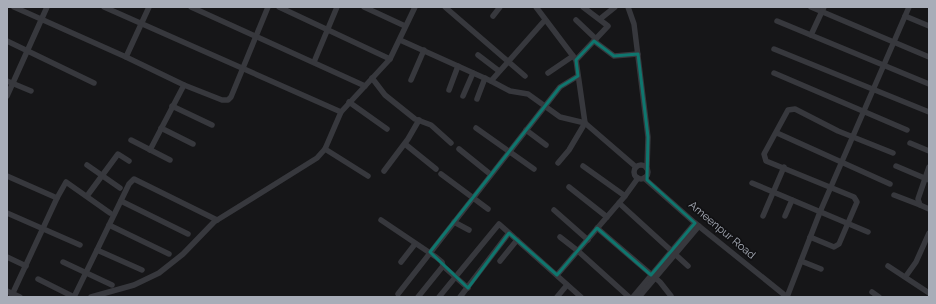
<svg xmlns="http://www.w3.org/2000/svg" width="936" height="304" viewBox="0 0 936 304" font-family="Raleway,sans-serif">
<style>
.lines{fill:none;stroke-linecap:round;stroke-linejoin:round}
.minor{stroke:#37383d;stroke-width:5.5}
.marked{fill:none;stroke:#0f766e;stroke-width:3;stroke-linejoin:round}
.labels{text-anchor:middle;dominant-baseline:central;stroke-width:3.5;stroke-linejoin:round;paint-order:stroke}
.street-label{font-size:11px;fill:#a8adb8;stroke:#111113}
</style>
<rect width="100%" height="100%" fill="#161618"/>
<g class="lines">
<g class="minor">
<path d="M14,7L126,57L149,7"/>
<path d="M104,7L341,112"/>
<path d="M191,7L365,86"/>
<path d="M279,7L390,59"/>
<path d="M364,7L405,26"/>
<path d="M445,7L525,76"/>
<path d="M536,7L576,60L585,123L636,167"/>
<path d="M628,7L634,24L648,137L647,168"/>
<path d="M811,7L929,57"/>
<path d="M493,16L500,7"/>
<path d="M905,16L929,26"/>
<path d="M600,19L615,7"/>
<path d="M576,20L596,39"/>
<path d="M777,21L929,84"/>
<path d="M811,35L824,7"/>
<path d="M400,40L491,81L510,91L528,94L560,117L585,123L569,150L558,163"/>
<path d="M7,41L94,83"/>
<path d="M594,41L614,56L638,54"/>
<path d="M774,49L929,112"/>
<path d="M478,55L499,71"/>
<path d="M126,57L184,85"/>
<path d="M576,60L608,26L583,7"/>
<path d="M314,62L337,7"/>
<path d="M548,73L573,56"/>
<path d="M774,73L907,130"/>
<path d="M372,78L385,95L415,119L431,125L451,143"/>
<path d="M411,80L424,50"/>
<path d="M7,81L31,91"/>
<path d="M491,81L545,20"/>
<path d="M449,90L458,66"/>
<path d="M7,96L47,7"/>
<path d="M463,96L473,73"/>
<path d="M477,99L485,78"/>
<path d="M349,102L387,129"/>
<path d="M172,106L212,125"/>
<path d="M161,128L193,144"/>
<path d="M476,128L534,169"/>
<path d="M526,130L546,145"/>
<path d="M777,133L890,184"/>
<path d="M131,140L170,160"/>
<path d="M910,143L929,151"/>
<path d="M405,144L436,169"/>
<path d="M325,149L368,176"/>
<path d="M459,149L490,174"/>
<path d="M150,150L184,85L222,100H228L231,97L268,7"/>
<circle cx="641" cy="172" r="7"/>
<path d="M87,165L120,188"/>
<path d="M583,166L625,196"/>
<path d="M896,166L929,180"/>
<path d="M929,167L918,199L920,205L929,209"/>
<path d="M384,171L408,139L419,120"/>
<path d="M441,174L488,209"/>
<path d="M7,176L57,198L11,297"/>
<path d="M644,178L695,223L787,297"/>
<path d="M752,183L868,232"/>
<path d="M569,187L607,217"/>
<path d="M894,195L920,205"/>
<path d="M87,196L118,154L129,161"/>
<path d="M57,198L66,182L110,213"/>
<path d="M121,201L188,234"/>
<path d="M619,203L688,266"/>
<path d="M554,210L588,240"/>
<path d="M7,213L80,245"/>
<path d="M763,216L784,167"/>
<path d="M785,216L792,200"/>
<path d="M381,220L436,257L442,262L443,266L468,288"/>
<path d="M454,222L469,230"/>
<path d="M109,225L169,254"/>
<path d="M597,228L660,282L671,296"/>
<path d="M560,237L578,251L629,297"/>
<path d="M810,237L834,247L839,244L857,202L854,197L766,161L764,154L788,110L795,109L838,131L893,153"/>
<path d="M97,250L129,184L134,179L217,220"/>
<path d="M7,257L26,266"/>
<path d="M500,261L517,240"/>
<path d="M801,261L821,269"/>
<path d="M63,262L112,285"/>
<path d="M401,262L415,244"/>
<path d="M888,266L929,293"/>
<path d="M557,275L625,196L638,178"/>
<path d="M906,276L916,262L929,233"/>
<path d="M38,279L74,297"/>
<path d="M7,291L20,297"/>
<path d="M872,292L879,297"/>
<path d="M398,294L560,87L578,76"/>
<path d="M74,297L97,250L142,270"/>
<path d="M91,297L134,285L159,273L183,254L214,222L317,158L325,149L341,112L390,59L415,7"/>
<path d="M418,297L443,266"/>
<path d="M439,297L499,224L581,297"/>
<path d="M460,297L509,233"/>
<path d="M557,297L567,285"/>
<path d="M633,297L695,223"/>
<path d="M639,297L699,226"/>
<path d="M787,297L820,212L909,7"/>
</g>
</g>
<path class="marked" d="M594,41L614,56L638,54L648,137L647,180L695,223L651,275L597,228L557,275L509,233L468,288L430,252L560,87L578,76L576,60Z"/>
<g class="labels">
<g class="street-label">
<text transform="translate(722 230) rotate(40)">Ameenpur Road</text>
</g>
</g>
<rect width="936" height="304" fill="none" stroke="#a8adb8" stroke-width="16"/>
</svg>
